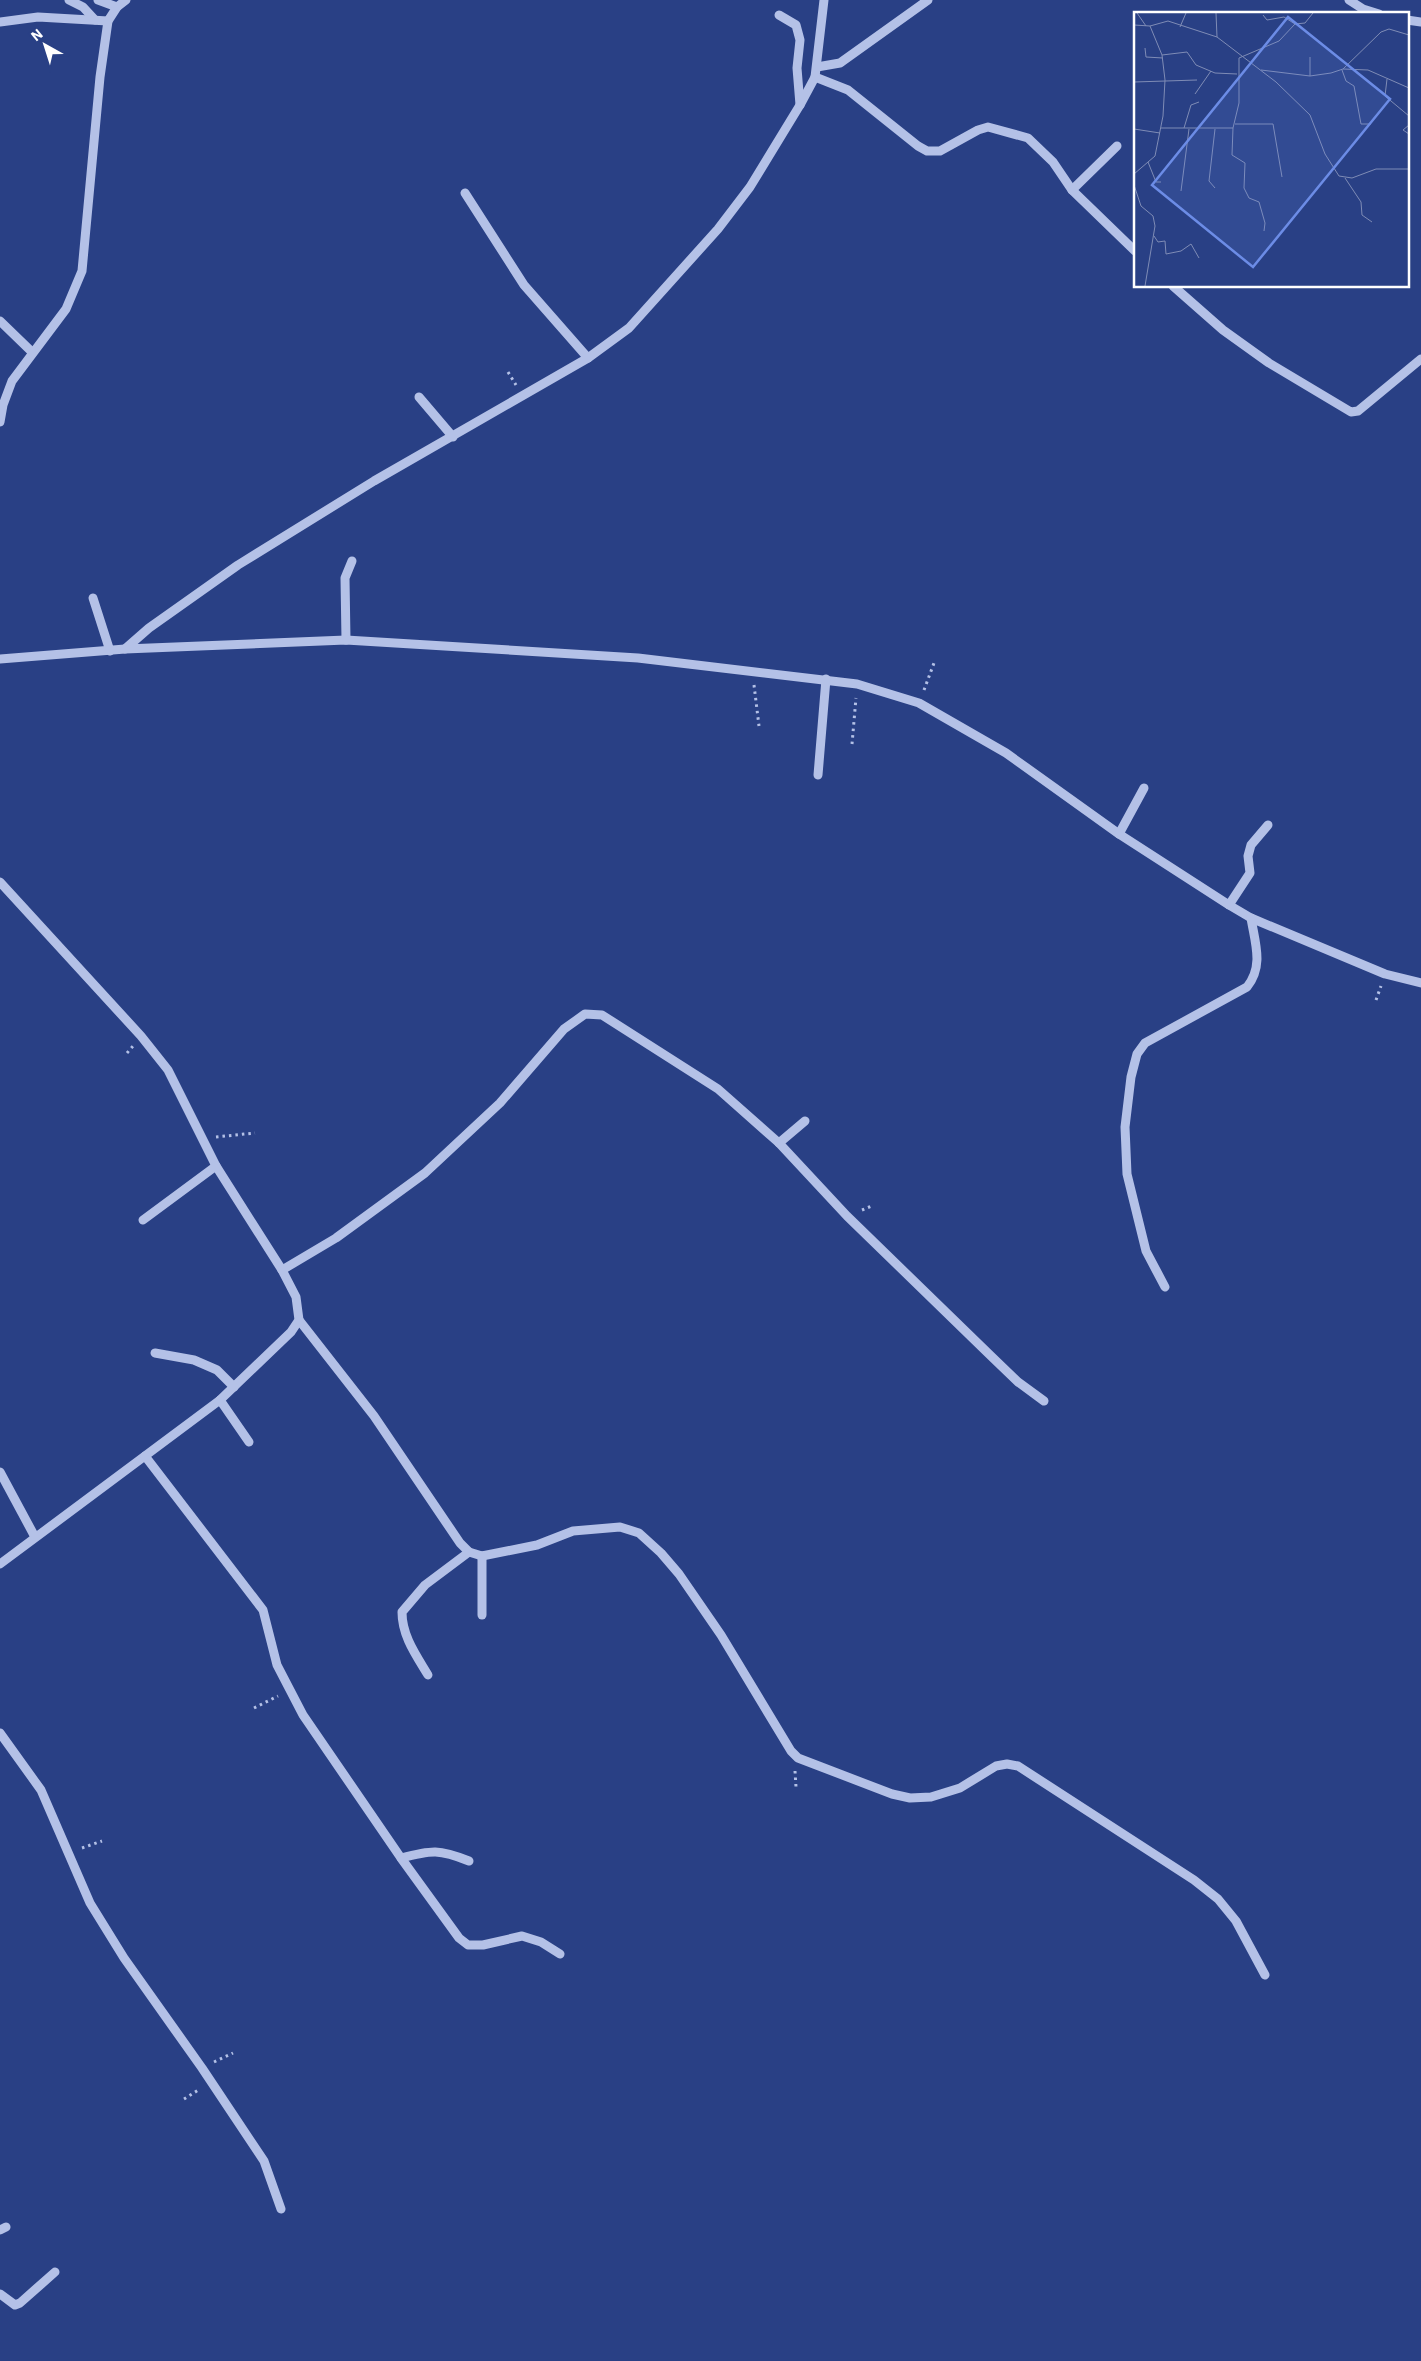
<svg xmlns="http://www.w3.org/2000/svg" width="1421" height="2361" viewBox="0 0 1421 2361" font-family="'IBM Plex Sans',sans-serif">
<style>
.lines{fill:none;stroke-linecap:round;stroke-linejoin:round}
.path{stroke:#b4c1e7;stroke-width:3;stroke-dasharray:2.5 4;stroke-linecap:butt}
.minor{stroke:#b4c1e7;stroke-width:9}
.inset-road{fill:none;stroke:#7f8cb6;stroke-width:1}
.view{fill:#6c8ce6;fill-opacity:0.15;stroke:#6c8ce6;stroke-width:2.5}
.inset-edge{fill:none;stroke:#fff;stroke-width:2.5}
</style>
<rect width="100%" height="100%" fill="#294085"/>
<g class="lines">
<g class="path">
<path d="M508,372L516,385"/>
<path d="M754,685L759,726"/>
<path d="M924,690L934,663"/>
<path d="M852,744L856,698"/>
<path d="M1376,1000L1381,986"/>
<path d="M127,1053L133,1046"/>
<path d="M216,1137L255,1133"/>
<path d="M862,1210L874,1205"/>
<path d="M254,1708L278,1696"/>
<path d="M795,1771L796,1787"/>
<path d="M82,1848L102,1841"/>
<path d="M214,2062L233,2053"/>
<path d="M184,2099L200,2089"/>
</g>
<g class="minor">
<path d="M69,0L83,7L95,20"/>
<path d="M98,0L117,7"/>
<path d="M1349,0L1363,9L1379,14"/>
<path d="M779,15L796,25L800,40L797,68L800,105"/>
<path d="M1407,20L1421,22"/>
<path d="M0,22L38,17L108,21"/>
<path d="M817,67L840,63L928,0"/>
<path d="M815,77L848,90L918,146L927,151H940L978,130L988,127L1028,138L1053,162L1072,190L1135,251"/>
<path d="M1072,190L1117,146"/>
<path d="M465,193L524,285L588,358"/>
<path d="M1173,286L1223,330L1269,363L1351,412L1358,411L1421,359"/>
<path d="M0,321L32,352"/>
<path d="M419,397L453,437"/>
<path d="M0,422L3,405L12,381L66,309L82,271L100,77L108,21L117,7L126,0"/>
<path d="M93,598L110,651"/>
<path d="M346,640L345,578L352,561"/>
<path d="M125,649L149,628L238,565L374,481L588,358L629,328L718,229L750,187L800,105L815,77L824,0"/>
<path d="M0,659L125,649L346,640L638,658L857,684L919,703L1006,753L1119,834L1229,905L1251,918L1385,974L1421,983"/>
<path d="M818,775L826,679"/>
<path d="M1119,834L1144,788"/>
<path d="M0,882L141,1036L168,1070L216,1166L282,1270L296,1297L299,1320L291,1332L220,1400L0,1564"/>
<path d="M1229,905L1250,873L1248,856L1251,845L1268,825"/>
<path d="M779,1143L805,1121"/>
<path d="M143,1220L216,1166"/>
<path d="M282,1270L336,1238L425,1173L500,1103L564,1029L585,1014L602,1015L718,1089L779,1143L847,1216L991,1356L1018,1382L1044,1401"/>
<path d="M1165,1287L1146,1251L1127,1174L1125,1127L1131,1077L1137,1054L1145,1043L1247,987C1264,966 1255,943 1251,918"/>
<path d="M299,1320L374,1416L460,1543L469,1552L482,1556L537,1545L573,1531L620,1527L639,1533L661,1553L679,1574L721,1635L791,1751L798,1758L892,1794L910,1798L931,1797L960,1788L996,1766L1007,1764L1018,1766L1194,1880L1218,1899L1236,1921L1265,1975"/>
<path d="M155,1353L194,1360L217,1370L234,1387"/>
<path d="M220,1400L249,1442"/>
<path d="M145,1456L263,1610L277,1665L303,1715L401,1858L459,1938L468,1945H483L522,1936L541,1942L560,1954"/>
<path d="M0,1472L35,1537"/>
<path d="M482,1556V1615"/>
<path d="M428,1675C416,1655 402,1636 402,1612L425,1585L469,1552"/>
<path d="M0,1733L41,1790L90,1903L124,1958L202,2068L264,2161L281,2209"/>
<path d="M401,1858C432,1850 439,1849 469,1861"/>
<path d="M0,2230L6,2227"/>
<path d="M0,2294L15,2305L20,2303L55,2272"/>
</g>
</g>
<g transform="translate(1134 12)">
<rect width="275" height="275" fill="#294085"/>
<path class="inset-road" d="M3,1L12,14M82,1L83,25M129,3L133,8L150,5L161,12M0,13L16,14L34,9L83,25L142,70L176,103L191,142L205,164L218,166L242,157H275M46,15L52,1M11,36L12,45L29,46M28,43L53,40L62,53L81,61L103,62M209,57L234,58L275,76M127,58L176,64L197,61L209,57L247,20L255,17L275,23M208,58L212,69L220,74L227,112H237M176,64V45M253,67L251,84L275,104M0,70L63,68M61,82L77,59M101,112H139L148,165M275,113L269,118L275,122M27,116H99L105,91V46L145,29L161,12L171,11L179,1M50,116L57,93L65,90M99,116L98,143L111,151L110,176L115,186L125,190L131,211L130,219M0,117L26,121M81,117L75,169L81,176M14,150L22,170H27M0,162L21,144L29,104L31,68L28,43L16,14M211,166L227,190L228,203L238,210M0,173L7,194L19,204L21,214L11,274M47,179L55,117M20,224L24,230L31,229L32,242L47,239L57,232L65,246"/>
<path class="view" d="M154,5L256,87L119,255L18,173Z"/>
<rect width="275" height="275" class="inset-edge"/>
</g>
<g transform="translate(45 45) rotate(321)" stroke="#294085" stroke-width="4" paint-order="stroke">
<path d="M0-4L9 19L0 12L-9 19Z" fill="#ffffff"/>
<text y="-8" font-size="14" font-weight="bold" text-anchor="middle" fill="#ffffff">N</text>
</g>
</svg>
